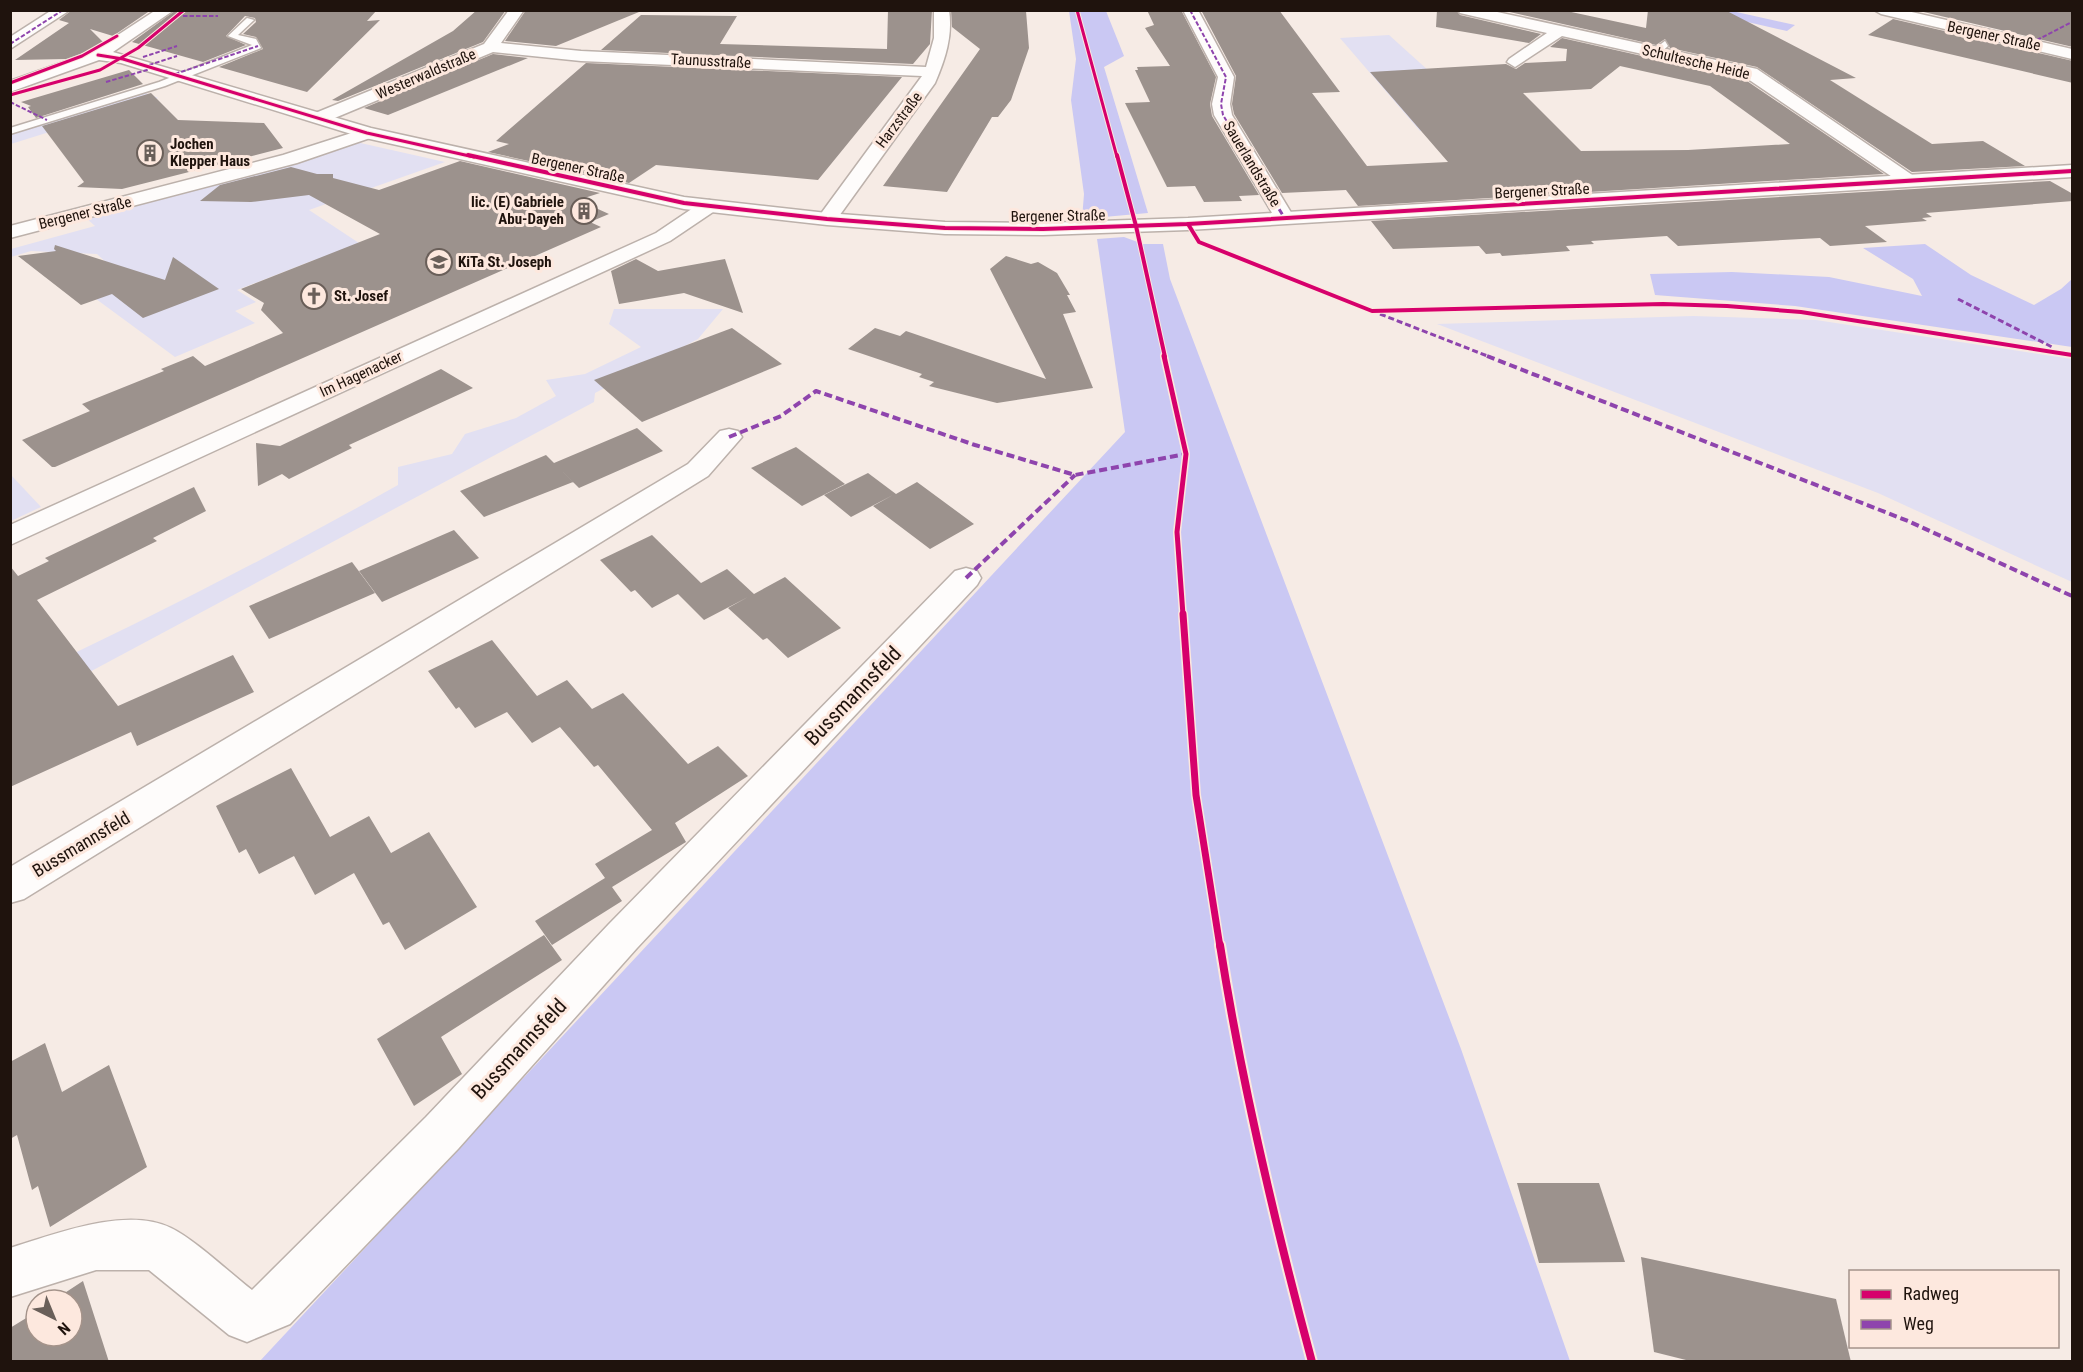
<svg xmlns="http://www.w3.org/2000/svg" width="2083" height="1372" viewBox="0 0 2083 1372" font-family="'Roboto Condensed',sans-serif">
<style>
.green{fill:#e2e0f2}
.forest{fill:#cac8f3}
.building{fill:#9c928d;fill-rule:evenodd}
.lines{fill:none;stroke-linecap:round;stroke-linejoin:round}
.lane-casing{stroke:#bcb1ab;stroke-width:3}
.street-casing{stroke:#bcb1ab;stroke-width:3}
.secondary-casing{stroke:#bcb1ab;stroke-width:3}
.lane{fill:#fefcfb;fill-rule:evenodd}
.street{fill:#fefcfb;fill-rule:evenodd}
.secondary{fill:#fefcfb;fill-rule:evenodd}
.quiet-far2{stroke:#8e44ad;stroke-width:2;stroke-dasharray:4.5 2;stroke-linecap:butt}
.quiet-far1{stroke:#8e44ad;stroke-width:3;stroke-dasharray:6 3;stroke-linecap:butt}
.quiet{stroke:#8e44ad;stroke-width:4;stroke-dasharray:8 4;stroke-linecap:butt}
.cycleway-far4-casing{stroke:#fde8de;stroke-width:5}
.cycleway-far3-casing{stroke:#fde8de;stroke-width:6}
.cycleway-far2-casing{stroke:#fde8de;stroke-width:8}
.cycleway-far1-casing{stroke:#fde8de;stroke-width:10}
.cycleway-casing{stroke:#fde8de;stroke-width:12}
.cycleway-far4{stroke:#d6006c;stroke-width:3}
.cycleway-far3{stroke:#d6006c;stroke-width:4}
.cycleway-far2{stroke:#d6006c;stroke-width:5}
.cycleway-far1{stroke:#d6006c;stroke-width:7}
.cycleway{stroke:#d6006c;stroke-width:8}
.labels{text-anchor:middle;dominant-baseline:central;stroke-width:6;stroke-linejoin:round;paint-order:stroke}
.far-street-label{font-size:15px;fill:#1f130d;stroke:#fde8de}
.far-poi-label{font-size:15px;font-weight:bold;fill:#1f130d;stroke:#fde8de;text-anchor:start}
.street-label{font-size:18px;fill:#1f130d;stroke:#fde8de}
.near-street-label{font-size:21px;fill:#1f130d;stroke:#fde8de}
</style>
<rect width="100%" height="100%" fill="#f6ebe5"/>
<g class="green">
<path d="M1389,35L1491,127L1420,131L1340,38Z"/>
<path d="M146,93L158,98L11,144V134Z"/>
<path d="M356,142L445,162L309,210L365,247L325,265L314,260L237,290L256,302L235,311L255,323L175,357L92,296L127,282L97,254L31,251L11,257V249L95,226L86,218L261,172Z"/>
<path d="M614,309H723L698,339L595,393L594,402L11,714L10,684C142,622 272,556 398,485V467L452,454L465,434L516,418L556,396L546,380L585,374L641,347L609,324Z"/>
<path d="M1693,316L1816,320L2072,359V582L1878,493L1437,324Z"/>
<path d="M11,475L41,507L11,521H10Z"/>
</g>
<g class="forest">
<path d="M1069,11H1106L1124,56L1104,67L1148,213L1082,219L1084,194L1071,100L1076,59Z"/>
<path d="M1700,11H1732L1795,25L1787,31Z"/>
<path d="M1124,237L1143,244H1163L1170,279L1461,1049L1570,1361L259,1362L1125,432L1097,239Z"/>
<path d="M1925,244L1971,275L2034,305L2061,289L2072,279V347L1795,306L1655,295L1650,274L1732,272L1829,277L1922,296L1913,279L1863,248Z"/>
</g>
<g class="building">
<path d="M72,10H151L113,36L90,29L103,42L91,50L66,59L15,60L69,23L59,20Z"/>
<path d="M176,10H377L367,21L380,20L307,92L219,67L263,49L256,37L243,34L256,22L255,18L245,16L226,36L246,45L203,62L132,42Z"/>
<path d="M477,10H506L483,42L338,101L332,100L453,31Z"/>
<path d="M526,10H587L639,12L556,46L505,41Z"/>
<path d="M888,10H932L930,44L913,64L601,50L641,15L737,16L720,44L887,49Z"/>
<path d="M951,10L1026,11L1029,48L1011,100L998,117H992L947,192L883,186L980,49L952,27Z"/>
<path d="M1147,10H1181L1216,77L1210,104L1212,116L1259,195L1239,196L1242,201L1204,202L1195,186L1167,187L1125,103L1150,102L1135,70H1138L1137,67L1170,66L1145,28L1154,25Z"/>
<path d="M1201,10H1279L1340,92L1312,93L1367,166L1448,162L1370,72L1506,64L1516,69L1525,63L1566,61L1567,49L1550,47L1562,38L1744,79L1884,174L1358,206L1346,190L1282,193L1234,114L1232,104L1236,76ZM1620,66L1710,86L1790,144L1688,150L1581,151L1523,93L1591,89Z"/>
<path d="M1437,10H1456L1460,15L1541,34L1529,43L1436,27Z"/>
<path d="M1501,10H1562L1646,28L1648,10H1725L1856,78L1830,80L1932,144L1983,141L2025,166L1912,172L1757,67L1670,48L1665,39L1656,45Z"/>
<path d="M1915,10H2073V47Z"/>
<path d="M1893,19L2073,61V83L1868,35Z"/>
<path d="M493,54L528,58L388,115L364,108Z"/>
<path d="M586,63L902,77L818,180L656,165L629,183L488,152L509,144L496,141Z"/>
<path d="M129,70L143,84L36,118L28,107L31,106L21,102Z"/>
<path d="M151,93L178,120L264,123L283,148L122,189L77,187L84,182L42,126Z"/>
<path d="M460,161L600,193L578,200L609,214L590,222L601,227L55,467H52L22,440L90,411L82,404L164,371L161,369L193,356L205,366L283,333L261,310L264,303L241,289L380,234L309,195L251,202L200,201L220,185L291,167L317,174H333V178L379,190Z"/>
<path d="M2050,181L2073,194V201L1926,213L1932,217L1922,218L1927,221L1865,226L1887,242L1830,246L1820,238L1678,246L1667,236L1591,241L1594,244L1566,246L1570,251L1502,256L1500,253L1486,254L1479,246L1393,249L1371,221Z"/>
<path d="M55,245L165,280L173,257L219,289L143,318L112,294L81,305L18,256L56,251L54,249Z"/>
<path d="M1006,256L1031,264L1038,262L1057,273L1070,295H1067L1076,312L1063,314L1093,388L997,403L929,386L934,382L919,377L922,374L848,349L875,328L900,336L906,331L1046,379L990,269Z"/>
<path d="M636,259L658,271L725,259L743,313L684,293L619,304L611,271Z"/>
<path d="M732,328L782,364L642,422L594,380Z"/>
<path d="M441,369L473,388L349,445L352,448L289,479L282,474L258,486L256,443L280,446Z"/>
<path d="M637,428L663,451L579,488L562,471L573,482L484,517L460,491L546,455L554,463Z"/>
<path d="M796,447L820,465L845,484L802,506L751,468Z"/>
<path d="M868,473L896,494L917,482L974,524L930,549L873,506L893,495L851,517L824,495Z"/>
<path d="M194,487L206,511L153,538L157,541L37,600L118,706L233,655L254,692L137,746L131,732L10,787V566L18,576L49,561L45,558Z"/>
<path d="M454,530L479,558L382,602L359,571Z"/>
<path d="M652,535L701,583L727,569L754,594L785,577L841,628L788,658L767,638L763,640L728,608L748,597L704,620L678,594L652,608L635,590L631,592L600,560Z"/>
<path d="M352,562L375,593L269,639L249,606Z"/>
<path d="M492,640L537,696L567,680L592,709L623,693L688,764L718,746L748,776L675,823L686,842L612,887L622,901L552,945L535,921L605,878L595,864L652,830L598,765L594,767L560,727L532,743L507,712L475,728L459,707L456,709L428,671Z"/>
<path d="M291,768L330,837L369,816L391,853L429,832L477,907L405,950L389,922L383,925L354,873L315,895L294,856L259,874L246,849L239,853L216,806Z"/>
<path d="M544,935L562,960L441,1037L462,1074L414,1106L377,1039Z"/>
<path d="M45,1043L62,1092L109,1065L147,1167L50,1227L38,1186L32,1190L17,1135L10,1139V1062Z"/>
<path d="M1517,1183H1599L1625,1262L1539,1263Z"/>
<path d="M1641,1257L1836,1299L1851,1362H1694L1654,1352Z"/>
<path d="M83,1281L109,1362H10V1328L36,1312V1336H72V1300H54Z"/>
</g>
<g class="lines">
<defs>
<g id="lane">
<path d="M247,18L254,20L238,35L256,39L261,48L165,86L10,134V128L159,82L252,45L228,36Z"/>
<path d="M1665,41L1668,46L1659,54H1653V50Z"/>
</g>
<g id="street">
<path d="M52,10H70L10,49V37Z"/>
<path d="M509,10H524L501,43L581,51L926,67L934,38V10H949C953,36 945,60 935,83L834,223H820L817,219L922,76L581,61L493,52L325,122L319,123L310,118L313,114L484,44Z"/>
<path d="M1183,10H1198L1234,77L1230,104L1232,115L1295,219L1292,223H1278L1214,115L1212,104L1218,77Z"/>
<path d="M1458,10H1488L1757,69L1921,181L1918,185H1904L1745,77L1562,36L1515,67L1507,62L1509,59L1547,33L1460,13Z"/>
<path d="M1874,10H1903L2072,49V59L1881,14Z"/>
<path d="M367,128L373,129L376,133L373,137L297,163L10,238V226L283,155Z"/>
<path d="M709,200L716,202L719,206L716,210L670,241L10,545V525L656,233L702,202Z"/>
<path d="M729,429L738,431L742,437L708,476L24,899L10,903V867L688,464L720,431Z"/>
<path d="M966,568L977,571L981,578L977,585L637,948L458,1149L290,1324L247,1342L229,1335L149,1270H96L10,1297V1248C56,1234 126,1206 171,1228C194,1239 230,1273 252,1290L254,1288L426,1117L609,924L955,571Z"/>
</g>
<path id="secondary" d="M156,10H174L113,52L371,128L684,197L827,213L945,222L1043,223L1188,218L2072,165V177L1188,230L1043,235L945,234L827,225L684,209L361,137L121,63L99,60L10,92V81L92,52Z"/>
</defs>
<use href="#lane" class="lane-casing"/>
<use href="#street" class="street-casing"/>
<use href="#secondary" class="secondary-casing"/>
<use href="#lane" class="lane"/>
<use href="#street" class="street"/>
<use href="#secondary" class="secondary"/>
<g class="quiet-far2">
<path d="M1190,10L1226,77L1221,104L1223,115L1248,157"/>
<path d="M183,16H218"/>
<path d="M2031,43L2072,22"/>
<path d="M10,44L63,10"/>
<path d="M143,57L177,46"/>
<path d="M149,65L177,56"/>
<path d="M175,74L258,46"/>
<path d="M106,82L150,69"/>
<path d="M10,102L47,120"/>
</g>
<g class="quiet-far1">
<path d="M1247,155L1285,219"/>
<path d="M1958,299L2052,347"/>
<path d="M1380,314L1490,357"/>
</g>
<g class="quiet">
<path d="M1487,356L1908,521L2072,596"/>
<path d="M729,437L781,416L816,391L975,445L1075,475L1186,454"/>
<path d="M966,578L1075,475"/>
</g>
<defs>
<g id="cycleway-far4">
<path d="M1077,10L1117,157"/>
<path d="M98,55L123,59L367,133L474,157"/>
<path d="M10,83L82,56L117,36"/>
<path d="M10,95L100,70L138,48L184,10"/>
</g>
<g id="cycleway-far3">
<path d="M468,155L684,203L827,219L945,228L1043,229L1188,224L2072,171"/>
<path d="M1117,155L1136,226L1165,357"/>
<path d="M1188,224L1199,242L1372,311L1663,304L1727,306L1801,312L2072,355"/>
</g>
<path id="cycleway-far2" d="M1164,356L1186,454L1177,532L1183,615"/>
<path id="cycleway-far1" d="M1183,614L1196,795L1220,947"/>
<path id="cycleway" d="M1220,945C1242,1086 1275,1224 1312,1362"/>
</defs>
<use href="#cycleway-far4" class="cycleway-far4-casing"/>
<use href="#cycleway-far3" class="cycleway-far3-casing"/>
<use href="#cycleway-far2" class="cycleway-far2-casing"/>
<use href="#cycleway-far1" class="cycleway-far1-casing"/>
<use href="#cycleway" class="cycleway-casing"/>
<use href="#cycleway-far4" class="cycleway-far4"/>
<use href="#cycleway-far3" class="cycleway-far3"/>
<use href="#cycleway-far2" class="cycleway-far2"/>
<use href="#cycleway-far1" class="cycleway-far1"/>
<use href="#cycleway" class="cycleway"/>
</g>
<defs>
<symbol id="building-ring" viewBox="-11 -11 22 22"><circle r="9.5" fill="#fde8de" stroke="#6a5f59" stroke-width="1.5"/><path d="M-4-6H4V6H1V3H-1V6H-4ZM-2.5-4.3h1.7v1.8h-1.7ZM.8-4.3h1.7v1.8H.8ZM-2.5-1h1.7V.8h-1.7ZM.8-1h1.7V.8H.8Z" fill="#6a5f59"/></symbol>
<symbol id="school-ring" viewBox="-11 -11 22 22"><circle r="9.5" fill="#fde8de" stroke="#6a5f59" stroke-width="1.5"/><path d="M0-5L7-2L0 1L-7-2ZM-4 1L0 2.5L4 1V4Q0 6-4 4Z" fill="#6a5f59"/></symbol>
<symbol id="church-ring" viewBox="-11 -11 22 22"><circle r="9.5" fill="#fde8de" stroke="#6a5f59" stroke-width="1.5"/><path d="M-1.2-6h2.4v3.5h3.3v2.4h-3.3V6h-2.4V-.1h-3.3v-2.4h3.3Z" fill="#6a5f59"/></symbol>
</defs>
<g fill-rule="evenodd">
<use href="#building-ring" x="135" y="138" width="30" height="30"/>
<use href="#building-ring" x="569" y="196" width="30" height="30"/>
<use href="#school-ring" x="424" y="247" width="30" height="30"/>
<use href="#church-ring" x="299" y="281" width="30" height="30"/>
</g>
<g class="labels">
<g class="far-street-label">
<text transform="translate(1994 36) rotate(12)">Bergener Straße</text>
<text transform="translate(711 61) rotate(3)">Taunusstraße</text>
<text transform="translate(1696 62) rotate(13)">Schultesche Heide</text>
<text transform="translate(426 74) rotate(-23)">Westerwaldstraße</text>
<text transform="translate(899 120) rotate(-53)">Harzstraße</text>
<text transform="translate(1252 164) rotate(59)">Sauerlandstraße</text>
<text transform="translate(578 168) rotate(12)">Bergener Straße</text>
<text transform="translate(1542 191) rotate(-3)">Bergener Straße</text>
<text transform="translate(85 213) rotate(-14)">Bergener Straße</text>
<text transform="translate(1058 216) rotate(-1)">Bergener Straße</text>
<text transform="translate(361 374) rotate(-25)">Im Hagenacker</text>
</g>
<g class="far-poi-label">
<text x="170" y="144">Jochen<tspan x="170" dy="17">Klepper Haus</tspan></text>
<text x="564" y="202" text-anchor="end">lic. (E) Gabriele<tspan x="564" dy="17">Abu-Dayeh</tspan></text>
<text x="458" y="262">KiTa St. Joseph</text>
<text x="334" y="296">St. Josef</text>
</g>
<g class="street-label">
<text transform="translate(81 844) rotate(-31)">Bussmannsfeld</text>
</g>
<g class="near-street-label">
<text transform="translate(853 696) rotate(-46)">Bussmannsfeld</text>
<text transform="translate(519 1049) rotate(-47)">Bussmannsfeld</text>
</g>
</g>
<rect width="2083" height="1372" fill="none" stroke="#1f130d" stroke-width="24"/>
<rect x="1849" y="1270" width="210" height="78" fill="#fde8de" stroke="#a4938a" stroke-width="1.5"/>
<rect x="1861" y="1290" width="30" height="9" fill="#d6006c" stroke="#a4938a" stroke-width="1.5"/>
<text x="1903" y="1300" font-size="18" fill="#1f130d">Radweg</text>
<rect x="1861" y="1320" width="30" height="9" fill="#8e44ad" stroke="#a4938a" stroke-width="1.5"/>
<text x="1903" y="1330" font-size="18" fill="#1f130d">Weg</text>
<g transform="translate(54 1318) rotate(137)"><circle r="28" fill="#fde8de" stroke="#a4938a" stroke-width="1.5"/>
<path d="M0-4.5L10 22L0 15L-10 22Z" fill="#6a5f59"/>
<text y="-9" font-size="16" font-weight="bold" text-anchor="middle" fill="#1f130d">N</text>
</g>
</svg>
